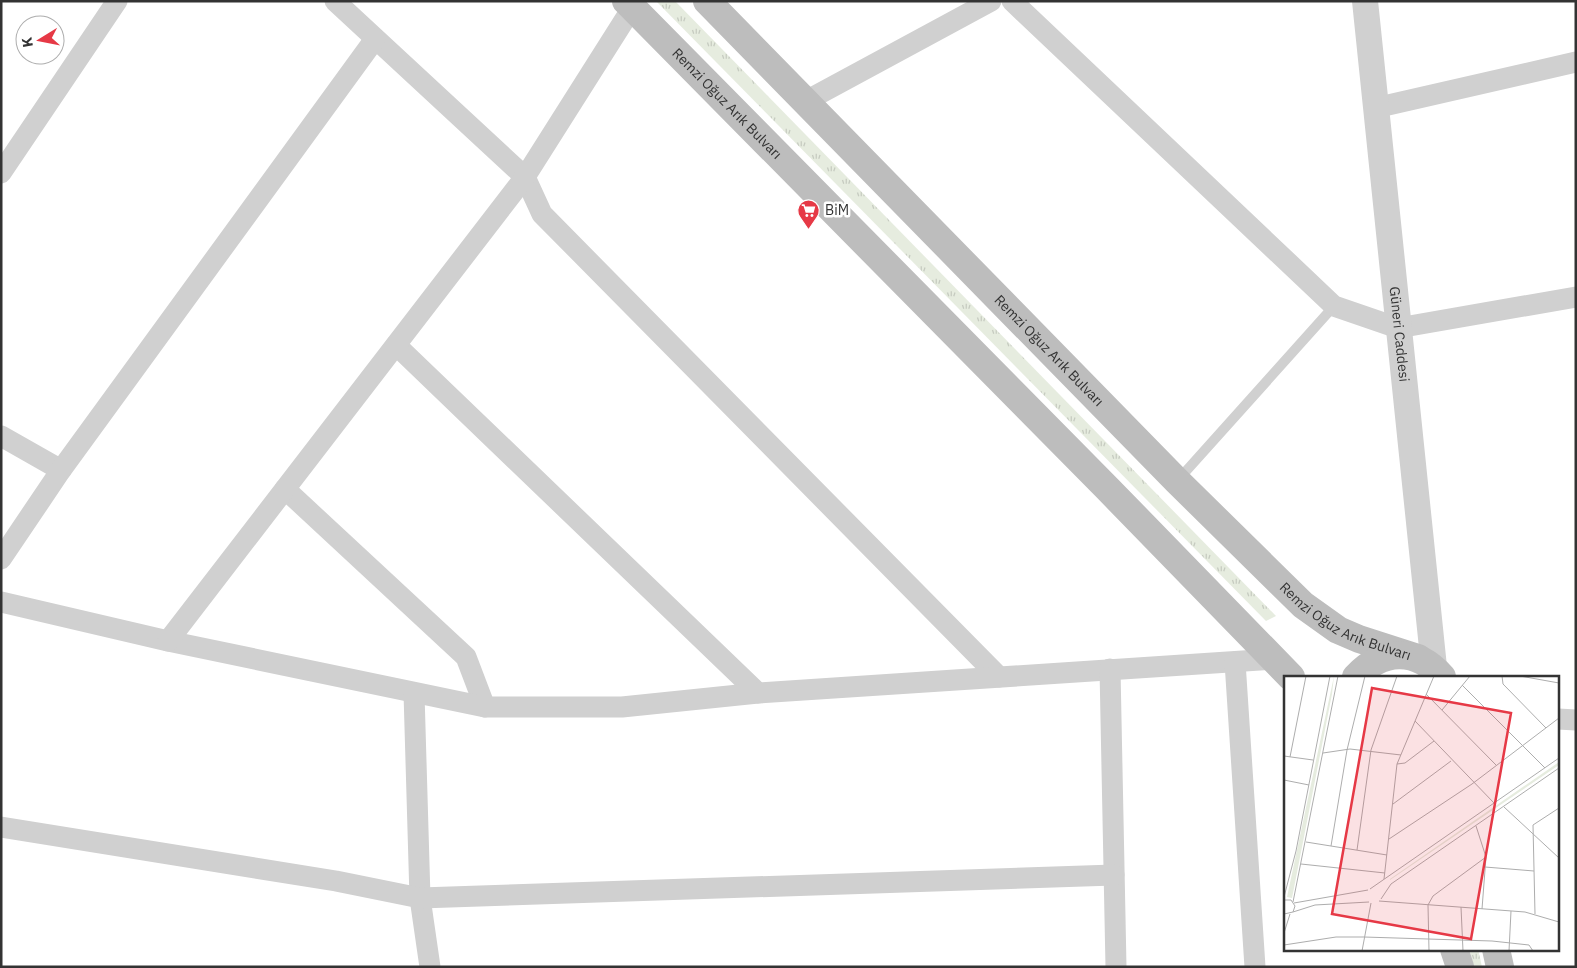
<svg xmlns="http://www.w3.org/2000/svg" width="1577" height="968" viewBox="0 0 1577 968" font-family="'IBM Plex Sans',sans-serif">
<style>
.grass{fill:url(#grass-tufts)}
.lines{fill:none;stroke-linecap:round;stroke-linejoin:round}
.service{stroke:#d0d0d0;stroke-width:10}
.minor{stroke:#d0d0d0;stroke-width:21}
.tertiary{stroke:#d0d0d0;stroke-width:26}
.secondary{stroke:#bdbdbd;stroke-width:28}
.labels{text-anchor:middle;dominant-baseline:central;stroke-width:5;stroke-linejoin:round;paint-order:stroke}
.street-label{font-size:14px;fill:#333;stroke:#fff}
.poi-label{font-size:14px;fill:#333;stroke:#fff;text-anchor:start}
.inset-road{fill:none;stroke:#adadad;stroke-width:1}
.view{fill:#e63946;fill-opacity:0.15;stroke:#e63946;stroke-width:2.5}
.inset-edge{fill:none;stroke:#333;stroke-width:2.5}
</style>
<defs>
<pattern id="grass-tufts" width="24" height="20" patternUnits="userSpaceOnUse" patternTransform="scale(1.25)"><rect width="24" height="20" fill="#e6ecdf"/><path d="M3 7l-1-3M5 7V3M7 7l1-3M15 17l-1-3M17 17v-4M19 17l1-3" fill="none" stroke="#c6cbc0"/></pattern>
</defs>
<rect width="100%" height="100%" fill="#fff"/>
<g class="grass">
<path d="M656,1H675L1276,616L1266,621Z"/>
<path d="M1469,949H1478L1482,967H1474Z"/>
</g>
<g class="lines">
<path class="service" d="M1178,480L1334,306"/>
<g class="minor">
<path d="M335,1L525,177L542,214L999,677"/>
<path d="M1012,1L1334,306L1398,328L1576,297"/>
<path d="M806,101L991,1"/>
<path d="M1375,108L1576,62"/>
<path d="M1,173L117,1"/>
<path d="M396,345L758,693"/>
<path d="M1,436L61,470"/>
<path d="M285,489L466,657L485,707"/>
<path d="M1,559L61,470L375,39"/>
<path d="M1,602L168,641L485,707H622L758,693L1274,659"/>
<path d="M168,641L525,177L632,8"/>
<path d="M1235,662L1255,967"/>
<path d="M1110,669L1116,967"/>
<path d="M414,693L420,898L430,967"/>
<path d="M1558,719L1576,720"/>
<path d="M1,827L336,881L420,898L1114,875"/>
</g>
<path class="tertiary" id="s1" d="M1365,1L1434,667"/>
<g class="secondary">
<path id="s2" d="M626,1L1108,489L1291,677"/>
<path id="s3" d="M707,1L1177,481L1303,605L1338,630L1359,639L1418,658"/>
<path d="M1356,677C1382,649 1416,647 1442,677"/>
<path d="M1454,949L1460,967"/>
<path d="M1496,949L1500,967"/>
</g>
</g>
<defs>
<symbol id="supermarket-pin" viewBox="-11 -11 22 30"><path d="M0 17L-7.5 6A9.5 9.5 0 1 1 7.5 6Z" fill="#e63946" stroke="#fff"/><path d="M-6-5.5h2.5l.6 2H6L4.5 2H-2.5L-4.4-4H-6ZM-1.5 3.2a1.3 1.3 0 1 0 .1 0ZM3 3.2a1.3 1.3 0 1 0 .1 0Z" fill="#fff"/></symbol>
</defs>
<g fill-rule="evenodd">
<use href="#supermarket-pin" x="796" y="198" width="25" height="34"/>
</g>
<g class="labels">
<g class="street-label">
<text stroke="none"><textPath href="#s2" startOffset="144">Remzi Oğuz Arık Bulvarı</textPath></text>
<text stroke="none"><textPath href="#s1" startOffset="335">Güneri Caddesi</textPath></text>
<text stroke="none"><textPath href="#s3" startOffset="489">Remzi Oğuz Arık Bulvarı</textPath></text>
<text stroke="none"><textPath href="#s3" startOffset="894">Remzi Oğuz Arık Bulvarı</textPath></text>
</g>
<g class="poi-label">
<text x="825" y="210">BiM</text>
</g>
</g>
<g transform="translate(1284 676)">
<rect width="275" height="275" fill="#fff"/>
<path d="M50,0L48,18L8,222L3,221ZM275,86V89L106,204V203Z" fill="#e6ecdf"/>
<path class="inset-road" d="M218,0L219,8L262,52M236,0L275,7M178,9L261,92M142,18L212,89M158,34L186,0M131,45L210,127M39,77L66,73L117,79M0,80L29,84M6,81L22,0M113,88L121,87L150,65M0,104L25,109M109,128L167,85M220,131L275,182M192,150L202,181L198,233M105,163L188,108L275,42M22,166L103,179M47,170L63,74L81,0M73,174L87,74L113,0M17,188L101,197M201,191L250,195M100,203L113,88L150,0M86,213L275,82M0,221L12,175L46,0M97,223L107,208L275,92M0,224H7L11,230L9,236L0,238M95,225L241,236L275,246M9,226L54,0M10,227L84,214M177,231L179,275M9,236L31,229L85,226M251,238L249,149L275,132M0,257L6,238M0,269L52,261H80L208,265L245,269L249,275M78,275L87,227M145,275L144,229L149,220L202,181M225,275L227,235"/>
<path class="view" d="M88,12L227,37L187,263L48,238Z"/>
<rect width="275" height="275" class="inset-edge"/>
</g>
<rect width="1577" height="968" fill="none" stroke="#333333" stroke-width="5"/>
<g transform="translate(40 40) rotate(260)"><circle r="24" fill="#ffffff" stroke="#adadad"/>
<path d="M0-4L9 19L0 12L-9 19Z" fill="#e63946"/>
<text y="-8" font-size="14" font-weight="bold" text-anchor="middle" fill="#333333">K</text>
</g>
</svg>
